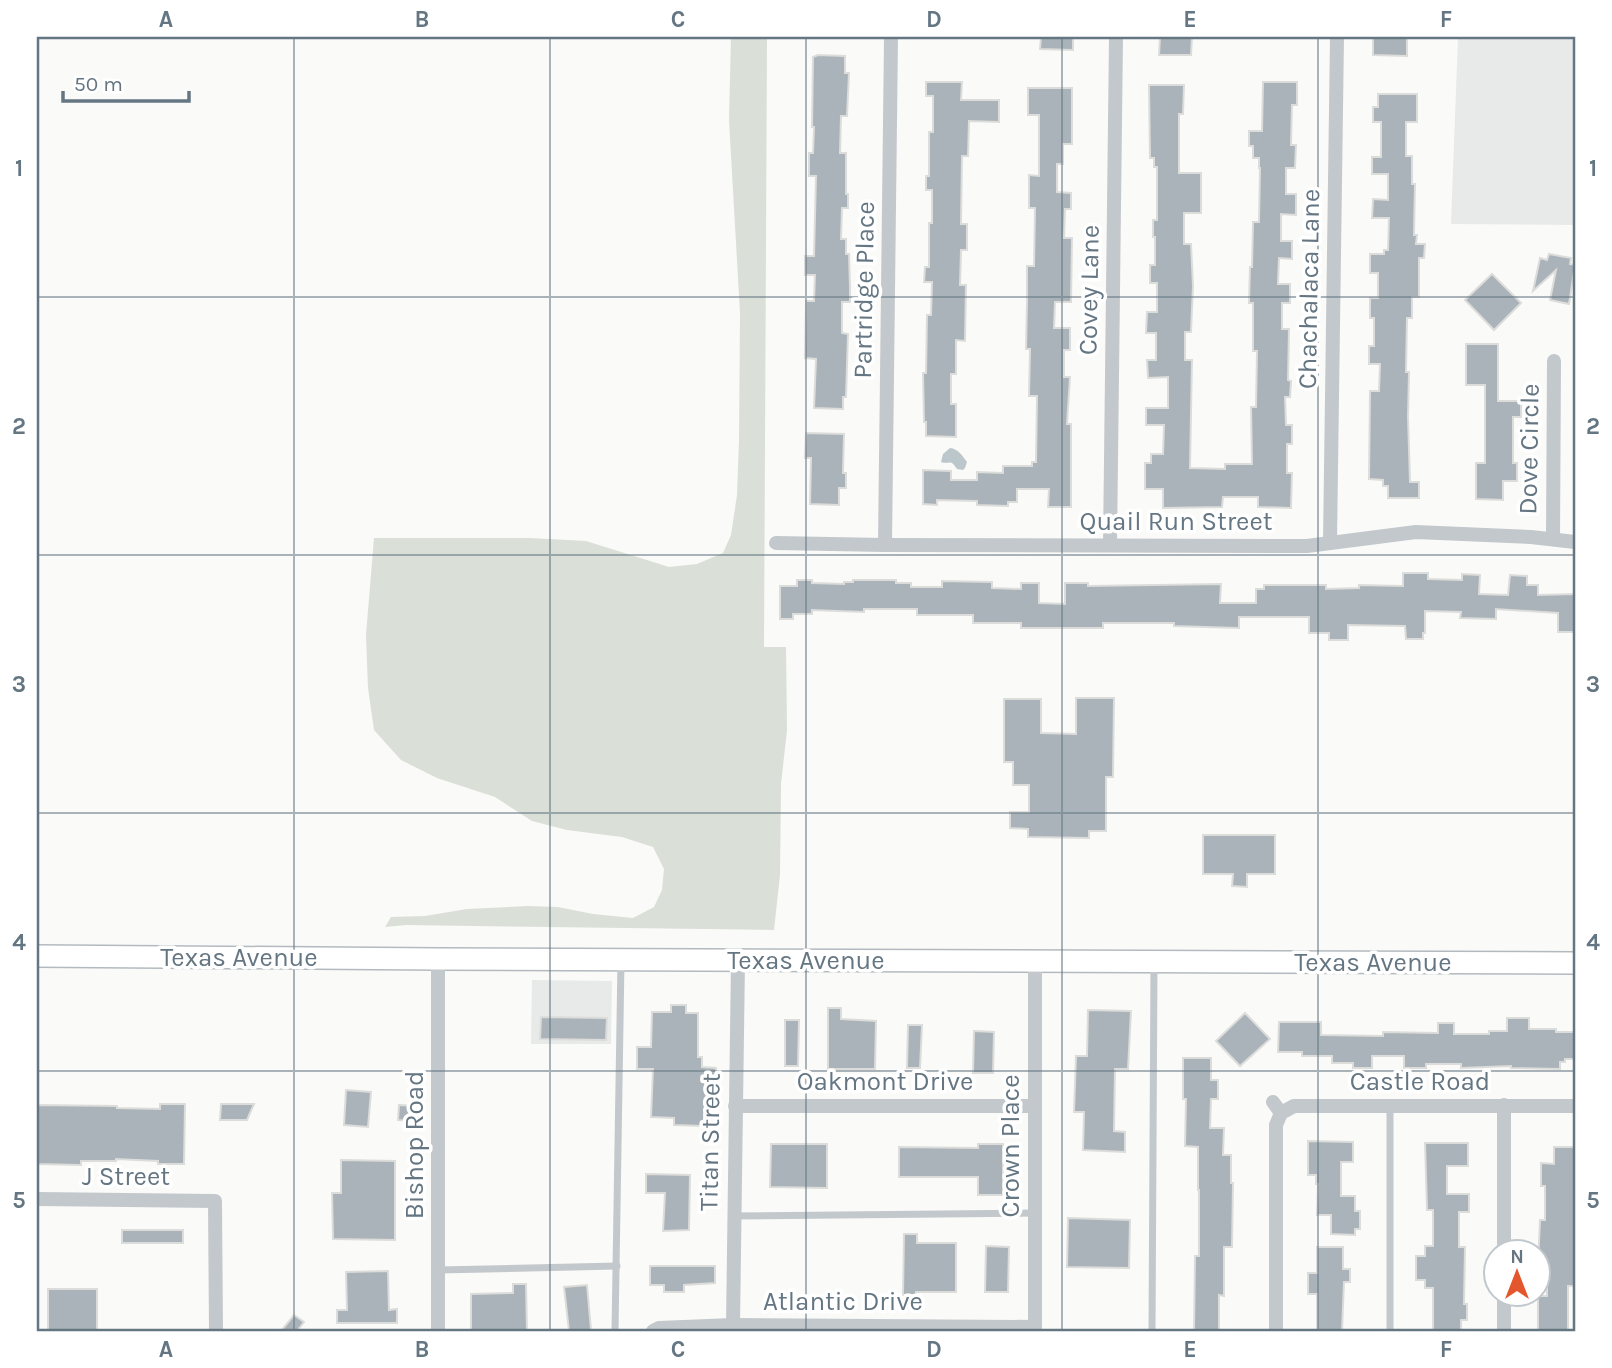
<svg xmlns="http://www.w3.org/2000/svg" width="1612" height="1368" viewBox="0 0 1612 1368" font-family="Karla,sans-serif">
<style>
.built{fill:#e8e9e9}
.green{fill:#dadfd7}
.water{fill:#bbc7cb}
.building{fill:#aab3b9;stroke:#dcdcda;stroke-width:2}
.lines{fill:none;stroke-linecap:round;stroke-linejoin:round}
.secondary-casing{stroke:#b3babf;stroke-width:24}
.lane{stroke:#c3c8cc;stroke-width:7}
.street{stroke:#c3c8cc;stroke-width:14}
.secondary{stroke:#fff;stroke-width:21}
.grid{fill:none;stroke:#657683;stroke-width:2;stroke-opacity:0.55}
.labels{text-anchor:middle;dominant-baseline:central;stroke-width:7;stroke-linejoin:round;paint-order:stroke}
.street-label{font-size:26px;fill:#657683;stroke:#fff}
.neatline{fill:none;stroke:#657683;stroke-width:2.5}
.grid-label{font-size:23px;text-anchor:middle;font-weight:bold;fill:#657683}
</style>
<rect width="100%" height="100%" fill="#fafaf8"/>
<g class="built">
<path d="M1458,37H1575V225L1451,224Z"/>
<path d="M532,980L612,981L611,1044H531Z"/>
</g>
<path class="green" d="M731,37H767L764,647H786L787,730L781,784L780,875L774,930L406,925L385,927L391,917L425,916L467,909L528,906L558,907L593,914L633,918L654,907L662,890L664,869L653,847L622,837L567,830L532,821L495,797L437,778L401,760L374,730L368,688L366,635L374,538H530L586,541L669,567L697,564L723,553L731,535L737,495L739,440L740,313L729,120Z"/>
<path class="water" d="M950,448C958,449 962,455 967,462L965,468L963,470L957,469C950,458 950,465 941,462L943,454Z"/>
<g class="building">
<path d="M1041,37H1073V50L1040,49Z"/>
<path d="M1160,37H1192L1191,55H1159Z"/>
<path d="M1373,37H1407V56L1373,55Z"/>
<path d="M818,55L845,56V73H849L847,116H841L840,153H846V194H848V208H842L841,239H846V254H849L850,288V302H842V333L848,334L846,397H843V409L814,408L816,359L805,358L806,301H814L815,275H805V256H814L816,176H809V153H813L814,127H812L813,57Z"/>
<path d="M926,82H962L961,100H999V122L969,121L968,156H962L961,224H967V250H961L960,285H966L965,341L956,340V374H951V404H956V437L926,436V422H924L923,373H926L927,315H931L932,282H924L925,267H929V223H932V190H926V176H929V132H933V96H926Z"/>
<path d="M1263,82H1297V105H1292L1291,145H1296L1295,168H1286V194H1296V215L1281,214V241H1292V259L1279,258L1278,284H1290V303H1282V329H1289L1288,380L1291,381L1290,397H1285L1286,425H1292V444H1287V473H1292L1291,508L1258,507V497H1223L1222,507L1163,508V489H1145V463H1151V454H1163L1164,425H1146V408H1168V377L1148,378L1147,360H1156V333H1146L1147,312H1157V283H1150V265H1155V237H1153V220H1157V167H1154V158H1150L1149,85H1184L1183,114H1179V173H1201V213H1184V244H1191L1193,286L1191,332H1185V360H1192L1190,468L1225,469V464H1252L1251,407H1256L1257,351H1253V303H1249L1250,267H1252L1253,222H1259L1260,168H1259V158H1253V146H1249V131H1262Z"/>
<path d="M1028,88H1072V144H1063V164H1057V192L1071,193V209H1065L1064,238H1072L1071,302H1055L1054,328H1070V350H1064V377H1070L1067,424H1071V507H1048L1049,489H1017V502H1008V506L977,505V501L937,500V505L923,504V470L951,471V480H977V472L1003,473V466H1032V462H1036L1037,396H1029L1030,349H1026L1027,301V266H1034L1035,208H1029V175L1039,176V115H1028Z"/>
<path d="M1378,94H1417V122H1406V156H1412V184H1415L1414,235H1417L1416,244H1425L1424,258H1419V297H1412V318H1407L1406,372H1409L1408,417L1410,482H1419V498H1388V486H1383V480L1369,479L1370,391H1379L1380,364H1369V346H1374V318H1370V298H1378V273H1370V254H1384V250H1388L1389,218H1372L1373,199L1388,200V174H1372V157H1381V122H1373V107H1378Z"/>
<path d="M1549,254L1571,258L1570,264L1575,265L1569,304L1550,300L1556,270L1533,291L1540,258L1547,260Z"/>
<path d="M1492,274L1521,303L1494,330L1465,300Z"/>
<path d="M1466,344H1498V401H1521V417H1513V463H1517V481H1503V500L1476,499V463H1485V385H1466Z"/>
<path d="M806,433L844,434L843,473H846V488H839V505L810,504L811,458H805Z"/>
<path d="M1403,573H1428V579L1462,580V574L1480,575L1479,594L1508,595L1510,575L1527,576V585H1538V595L1575,594V632H1558V613L1496,609V619L1460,618L1461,612L1425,611V633H1423V639H1406L1405,626L1348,625V640H1329V633H1309V617H1239V628L1174,626V623H1103V628H1021V623H973V615H917V609H864V612L812,610V614H793V619H780V586H797V580H812V583L844,584V582H853V580H896V583H911V587H942V581L992,582V588L1021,589V583H1039V603L1065,604V583H1088V586L1221,584L1220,603H1256V589H1264V585H1326V589L1359,588V585L1403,586Z"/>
<path d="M1076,698H1114L1113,777H1106V831H1089V838L1028,837V829L1010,828V812H1029V785H1013V762H1004V699H1041V733L1076,734Z"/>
<path d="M1203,835H1275V874H1247V887L1232,886L1233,874H1203Z"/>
<path d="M671,1005H686V1013H698V1057H702V1067L716,1068L715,1121H703V1126L674,1125V1118L651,1117L653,1069H637V1047H651L652,1012H671Z"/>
<path d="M828,1008H841V1019L876,1021L875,1069H828Z"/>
<path d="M1088,1010L1131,1011L1128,1069H1115L1114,1131L1125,1132V1152L1083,1150L1084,1112H1074L1076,1056H1087Z"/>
<path d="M1245,1013L1270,1039L1240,1066L1216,1041Z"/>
<path d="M541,1017L607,1018L606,1040L540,1039Z"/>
<path d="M1507,1018H1529V1029H1556V1032H1575V1059H1565V1062H1560V1069L1511,1068V1066L1461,1068V1064H1426V1068H1404V1056H1372V1068H1353V1063H1332V1056H1302V1052H1278L1279,1022H1321V1035L1383,1036V1032L1438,1033V1023H1454V1034H1489V1031H1507Z"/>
<path d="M785,1020H799L798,1066H785Z"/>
<path d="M908,1025H922L920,1068H907Z"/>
<path d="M974,1031L994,1032L993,1073H973Z"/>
<path d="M1183,1058H1211V1080H1218V1099H1211L1210,1128H1224L1223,1155H1231V1183H1233L1232,1247H1224V1296L1219,1295V1331H1194L1195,1256H1199V1190H1198V1147L1185,1146L1186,1099H1183Z"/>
<path d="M346,1090L371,1092L368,1127L344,1125Z"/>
<path d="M160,1104H185L184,1164H158V1161L116,1159V1161H81V1165L37,1164V1105L117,1106V1108L160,1109Z"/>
<path d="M221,1104H254L247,1120H220Z"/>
<path d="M399,1105L416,1106L415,1121L398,1120Z"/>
<path d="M1308,1141L1353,1142V1162H1341V1196H1355V1211H1360V1229H1355V1235L1331,1234V1215H1317L1318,1184H1316V1175H1308Z"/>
<path d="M1425,1143H1468V1166H1447V1194H1469V1212H1459V1247H1465L1464,1304H1467V1320H1461V1331H1433V1288H1425V1280H1416V1256H1425V1246H1433V1210H1427Z"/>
<path d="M771,1144H827V1188L770,1187Z"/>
<path d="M978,1144H1003V1195H978V1177H899V1147L978,1148Z"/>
<path d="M1554,1147H1575L1574,1286H1568V1331H1538V1296H1547V1264H1538L1540,1220H1545V1186H1541V1163L1554,1164Z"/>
<path d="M341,1160L395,1161V1240L333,1239L332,1193H341Z"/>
<path d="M646,1174L690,1175L689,1230L663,1231L665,1193H646Z"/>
<path d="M1068,1218L1130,1220L1129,1268L1067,1267Z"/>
<rect x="122" y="1230" width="61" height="13"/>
<path d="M904,1234H917V1243H956V1292H916V1295H903Z"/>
<path d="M986,1246L1009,1247L1008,1292H985Z"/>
<path d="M1317,1247H1343V1269H1350V1282H1344L1342,1331H1317V1294H1308V1273H1317Z"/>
<path d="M650,1266H715V1283L684,1285V1292H664V1285H650Z"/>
<path d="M388,1271L389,1310L397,1309V1323H337V1310H347L346,1272Z"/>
<path d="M513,1284H526L527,1331H471V1294L513,1293Z"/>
<path d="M587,1285L591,1330L569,1331L564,1287Z"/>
<rect x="48" y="1289" width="49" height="42"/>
<path d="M294,1315L304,1322L297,1331H281Z"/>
</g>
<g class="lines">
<defs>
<path id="secondary" d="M37,956L438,959L1575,963"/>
</defs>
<use href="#secondary" class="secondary-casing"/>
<g class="lane">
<path d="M735,1216L1034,1213"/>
<path d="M438,1270L617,1266"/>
<path d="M615,1331L621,961"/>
<path d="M1152,1331L1154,964"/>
<path d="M1390,1331V1107"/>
</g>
<g class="street">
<path d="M1553,538L1554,361"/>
<path d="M1330,542L1337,37"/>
<path d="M776,543L885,545L1307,546L1416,532L1531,537L1575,542"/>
<path d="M885,545L891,37"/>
<path d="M1110,545L1116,37"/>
<path d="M1273,1102L1281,1113L1294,1106H1575"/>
<path d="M735,1106H1035"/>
<path d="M37,1199L215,1201L216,1331"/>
<path d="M1504,1252V1105"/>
<path d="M733,1325L738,960"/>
<path d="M438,1331V959"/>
<path d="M653,1331L659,1328L733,1325L1035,1327"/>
<path d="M1035,1331V961"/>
<path d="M1276,1331V1125L1281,1113"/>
<path d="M1504,1331V1294"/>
</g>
<use href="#secondary" class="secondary"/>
</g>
<path class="grid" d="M294,37V1331M550,37V1331M806,37V1331M1062,37V1331M1318,37V1331M37,297H1575M37,555H1575M37,813H1575M37,1071H1575"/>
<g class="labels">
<g class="street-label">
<text transform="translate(1309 289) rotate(-89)">Chachalaca Lane</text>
<text transform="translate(864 290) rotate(-89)">Partridge Place</text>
<text transform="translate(1089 290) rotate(-89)">Covey Lane</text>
<text transform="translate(1529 449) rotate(-89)">Dove Circle</text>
<text x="1176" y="521">Quail Run Street</text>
<text x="239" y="957">Texas Avenue</text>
<text x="806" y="960">Texas Avenue</text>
<text x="1373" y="962">Texas Avenue</text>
<text x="885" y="1081">Oakmont Drive</text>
<text x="1420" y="1081">Castle Road</text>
<text transform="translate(710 1142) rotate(-89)">Titan Street</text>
<text transform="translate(414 1145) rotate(-90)">Bishop Road</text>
<text transform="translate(1010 1146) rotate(-90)">Crown Place</text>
<text x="126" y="1176">J Street</text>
<text x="843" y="1301">Atlantic Drive</text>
</g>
</g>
<rect width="1612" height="1368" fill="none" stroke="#ffffff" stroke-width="77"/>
<g transform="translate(1517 1273)"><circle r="33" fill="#ffffff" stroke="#c1c8cd" stroke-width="2"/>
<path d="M0-5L12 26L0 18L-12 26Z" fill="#e4572e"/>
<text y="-10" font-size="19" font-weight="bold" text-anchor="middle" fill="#657683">N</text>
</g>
<path d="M63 91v10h126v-10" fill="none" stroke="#657683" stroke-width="3.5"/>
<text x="74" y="91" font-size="21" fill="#657683" stroke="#ffffff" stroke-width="5" paint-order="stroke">50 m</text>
<rect x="38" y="38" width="1536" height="1292" class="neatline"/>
<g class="grid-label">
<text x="166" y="27">A</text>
<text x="422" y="27">B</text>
<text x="678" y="27">C</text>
<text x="934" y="27">D</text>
<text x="1190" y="27">E</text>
<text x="1446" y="27">F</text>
<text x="19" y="176">1</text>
<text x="1593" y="176">1</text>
<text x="19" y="434">2</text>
<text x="1593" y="434">2</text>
<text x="19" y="692">3</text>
<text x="1593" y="692">3</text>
<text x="19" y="950">4</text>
<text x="1593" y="950">4</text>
<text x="19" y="1208">5</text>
<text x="1593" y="1208">5</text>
<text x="166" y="1357">A</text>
<text x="422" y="1357">B</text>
<text x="678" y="1357">C</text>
<text x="934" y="1357">D</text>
<text x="1190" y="1357">E</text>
<text x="1446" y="1357">F</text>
</g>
</svg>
